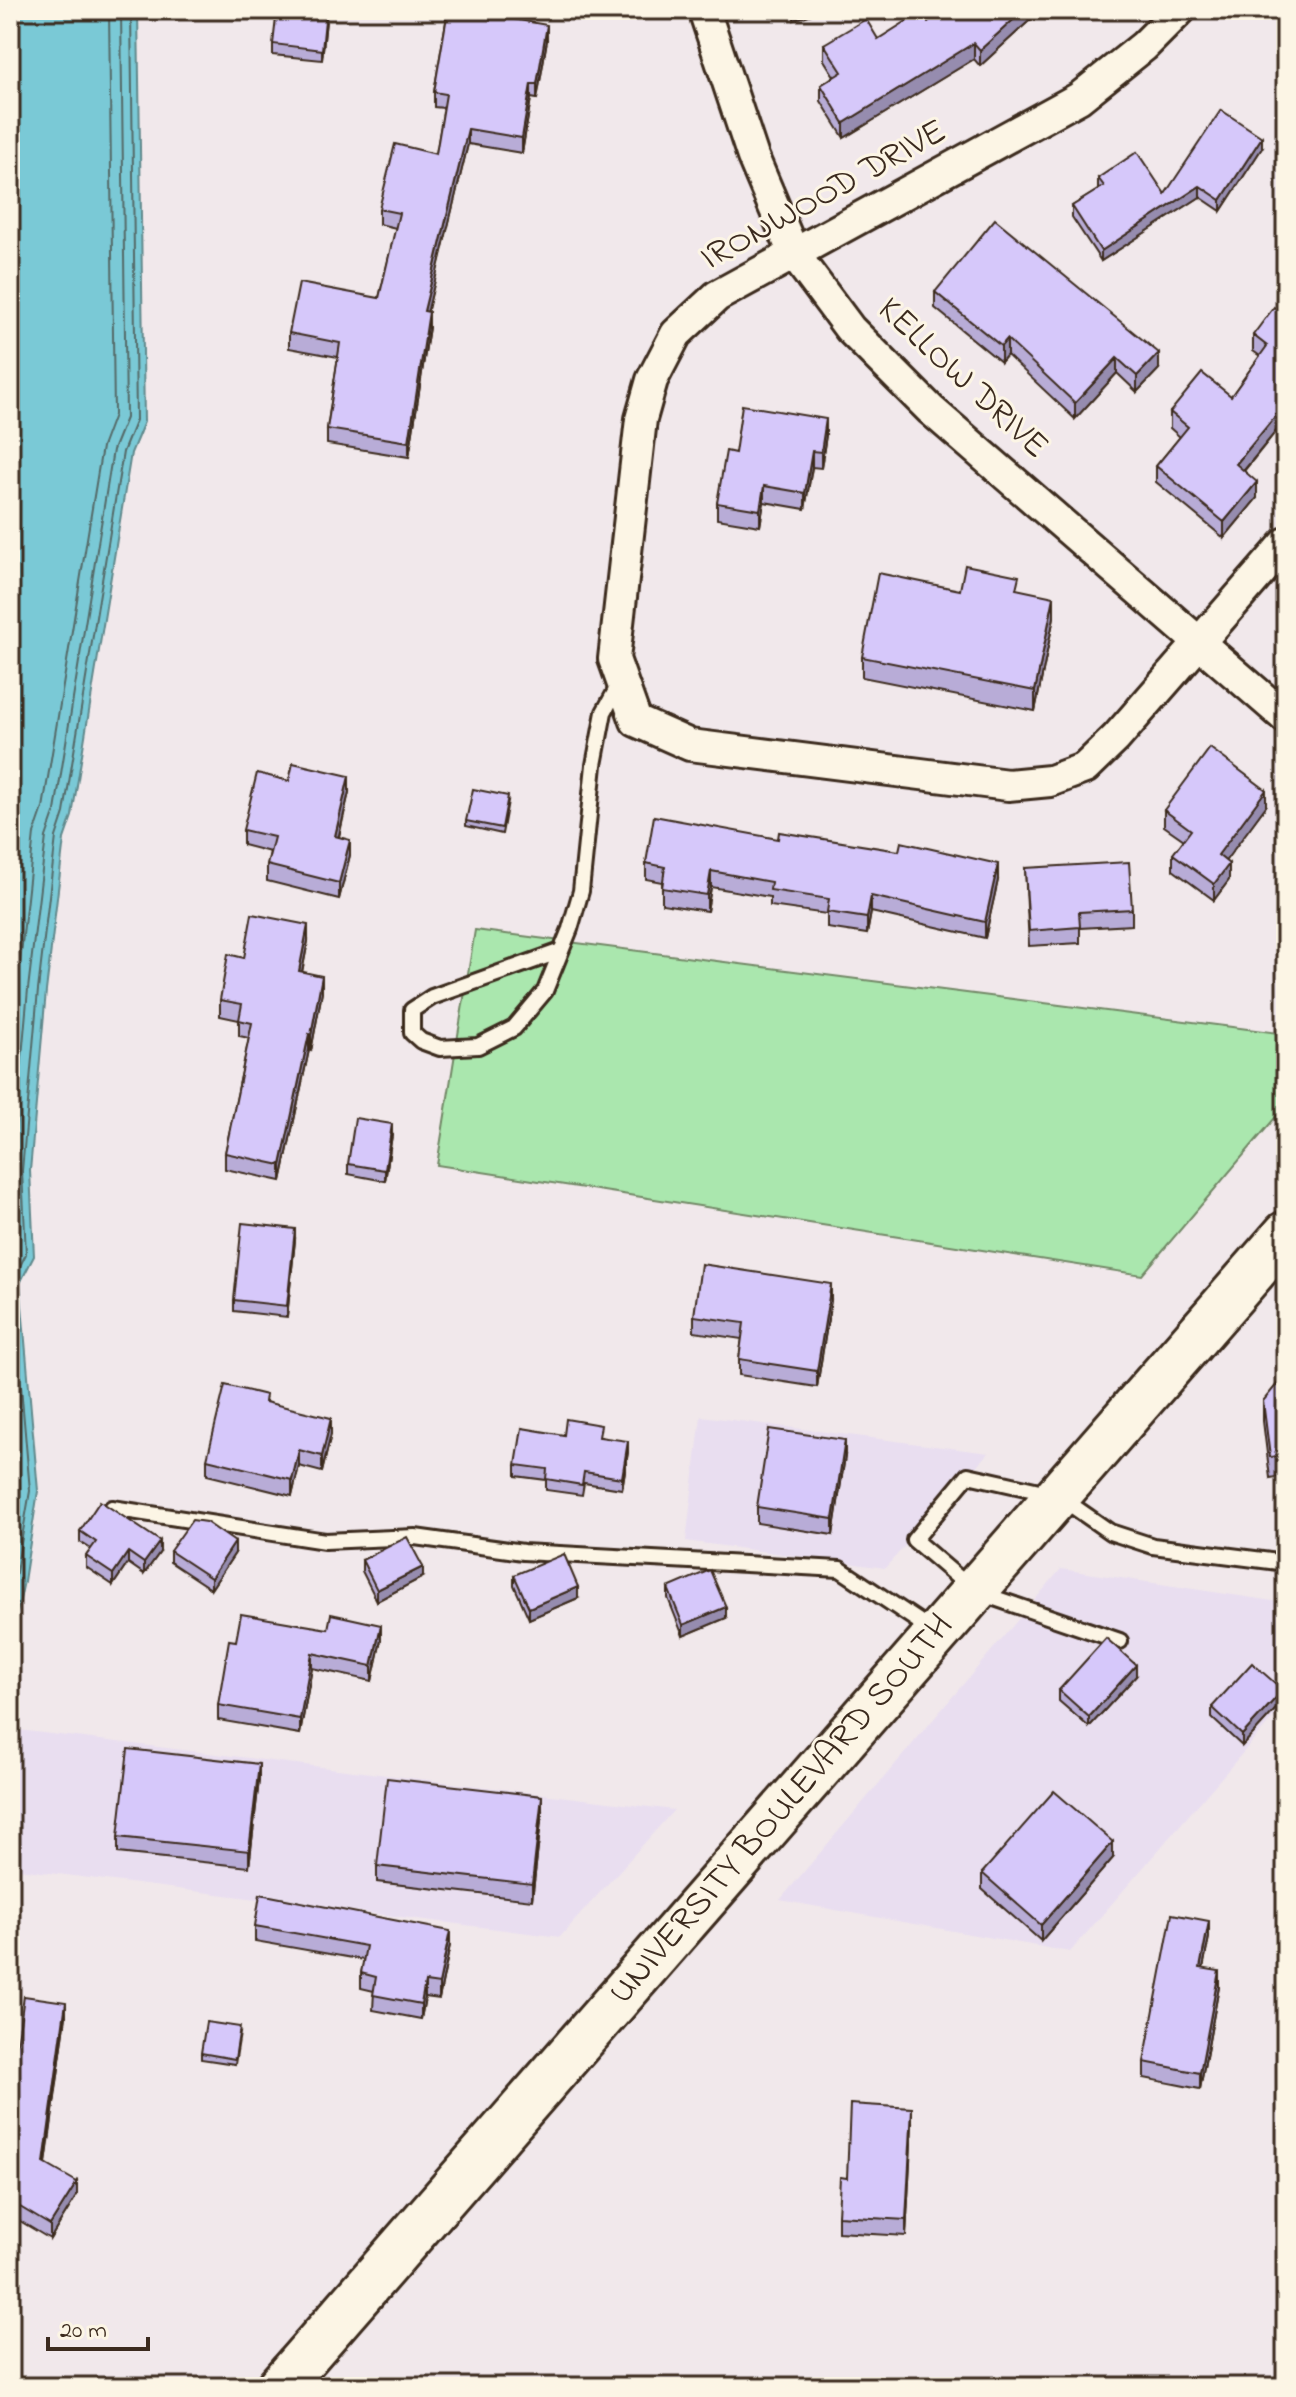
<svg xmlns="http://www.w3.org/2000/svg" width="1296" height="2397" viewBox="0 0 1296 2397" font-family="'Indie Flower',sans-serif">
<style>
.built{fill:#e9def0}
.green{fill:#aae7ae;stroke:#728866;stroke-width:2}
.water{fill:#7ac9d6;stroke:#61898c;stroke-width:2}
.lines{fill:none;stroke-linecap:round;stroke-linejoin:round}
.shore{stroke:#546a68;stroke-width:2}
.lane-casing{stroke:#3b2a1e;stroke-width:20}
.street-casing{stroke:#3b2a1e;stroke-width:36}
.primary-casing{stroke:#3b2a1e;stroke-width:50}
.lane{stroke:#fcf5e5;stroke-width:14}
.street{stroke:#fcf5e5;stroke-width:30}
.primary{stroke:#fcf5e5;stroke-width:44}
.wall{fill:#b8acd7;stroke:#3b2a1e;stroke-width:2}
.shaded-wall{fill:#968caf;stroke:#3b2a1e;stroke-width:2}
.building{fill:#d6c8fa;stroke:#3b2a1e;stroke-width:2}
.labels{text-anchor:middle;dominant-baseline:central;stroke-width:6;stroke-linejoin:round;paint-order:stroke}
.street-label{font-size:36px;fill:#3b2a1e;stroke:#fcf5e5}
</style>
<rect width="100%" height="100%" fill="#f1e8eb"/>
<filter id="ink" filterUnits="userSpaceOnUse"><feTurbulence type="fractalNoise" baseFrequency=".0125" numOctaves="2"/><feDisplacementMap in="SourceGraphic" scale="16" xChannelSelector="R" yChannelSelector="G"/><feConvolveMatrix kernelMatrix="1 2 1 2 8 2 1 2 1" color-interpolation-filters="sRGB"/></filter>
<g filter="url(#ink)">
<g class="built">
<path d="M701,1416L989,1453L885,1568L686,1541Z"/>
<path d="M1061,1569L1286,1603V1703L1070,1952L780,1900Z"/>
<path d="M10,1729L674,1810L560,1937L10,1868Z"/>
</g>
<path class="green" d="M475,930L1286,1034V1105L1142,1275L437,1165Z"/>
<path class="water" d="M10,10H138L144,422L131,453L72,816L64,839L46,991L30,1171L34,1256L20,1283L38,1491L24,1581L10,1646Z"/>
<g class="lines">
<g class="shore">
<path d="M10,1055L34,834L43,808L102,447L114,415L109,10"/>
<path d="M10,1264L16,1251L12,1170L28,989L46,837L55,811L113,450L126,418L121,10"/>
<path d="M10,1365L20,1490L10,1553"/>
<path d="M10,1607L30,1491L12,1282L26,1254L22,1171L38,990L56,837L64,813L123,452L136,420L131,10"/>
</g>
<defs>
<g id="lane">
<path d="M561,951L432,997L412,1010V1033L421,1041L440,1048L478,1046L514,1028L545,991L570,929L581,891L594,765L604,712L620,683"/>
<path d="M112,1508L325,1541L415,1537L523,1552L840,1569L933,1631"/>
<path d="M1120,1641L974,1591L914,1540L968,1475L1057,1495L1110,1532L1153,1546L1286,1563"/>
</g>
<g id="street">
<path d="M704,10L753,157L794,254L850,329L931,410L1286,718"/>
<path d="M1180,10L1144,46L1079,98L717,296L676,334L652,380L641,419L614,659L636,721L690,745L1008,785L1050,781L1085,768L1116,738L1286,543"/>
</g>
<path id="primary" d="M279,2387L1286,1234"/>
</defs>
<use href="#lane" class="lane-casing"/>
<use href="#street" class="street-casing"/>
<use href="#primary" class="primary-casing"/>
<use href="#lane" class="lane"/>
<use href="#street" class="street"/>
<use href="#primary" class="primary"/>
</g>
<g class="wall">
<path d="M327,10L322,60L273,55V44Z"/>
<path d="M448,10H477V13L547,40L537,99L531,98L522,153L468,144L427,312L429,327L409,457L327,444V429L338,357L289,348V333L379,298L396,228L379,224V209L436,154L444,108L434,107V92Z"/>
<path d="M1041,10L980,66L974,59L844,138L821,101V85L834,76L824,60V44L878,39L928,22Z"/>
<path d="M1262,148L1221,211L1200,197L1101,261L1072,217V206L1098,190V178L1165,194Z"/>
<path d="M935,292L1159,369L1137,392L1117,373L1075,419L1007,355L1001,362L935,308Z"/>
<path d="M1286,316V419L1244,471L1257,498L1224,538L1156,482V466L1180,437L1170,428V412L1231,396L1260,356L1253,351V335Z"/>
<path d="M826,435L821,468L812,467L805,509L764,502L760,526L717,519V503L735,453Z"/>
<path d="M960,590H1019L1054,617L1035,711L862,677V657Z"/>
<path d="M289,781L349,792L339,837L350,855L339,899L267,881V865L270,852L243,845V830Z"/>
<path d="M508,801L502,834L466,826V821Z"/>
<path d="M1266,806L1225,861L1229,880L1214,900L1173,870V854L1184,840L1164,826V810Z"/>
<path d="M646,863L998,880L985,938L871,912L867,934L827,928V914L770,906V897L711,887L707,911L662,904V882L646,879Z"/>
<path d="M1025,868L1132,909V925L1080,928V943L1029,946Z"/>
<path d="M1286,892V915L1282,912V896Z"/>
<path d="M308,941L302,972L322,992L311,1051L309,1050L281,1181L225,1169V1153L249,1038L239,1036V1020L220,1016V1000L244,958Z"/>
<path d="M392,1135L385,1181L348,1174V1164Z"/>
<path d="M295,1240L287,1317L234,1311V1300Z"/>
<path d="M831,1300L817,1387L739,1375V1359L742,1339L694,1332V1316Z"/>
<path d="M1286,1382V1514L1282,1476L1270,1478L1263,1421V1401Z"/>
<path d="M266,1402L331,1434L322,1472L299,1466L292,1496L207,1475V1459Z"/>
<path d="M564,1435L601,1437L628,1452L622,1489L584,1483L582,1495L546,1490V1480L516,1476V1465Z"/>
<path d="M845,1456L833,1535L757,1523V1507Z"/>
<path d="M80,1531L160,1552L144,1574L128,1563L113,1585L86,1567V1556L91,1549L80,1542Z"/>
<path d="M170,1551L235,1553L211,1589L170,1562Z"/>
<path d="M362,1560L423,1577L377,1601L362,1571Z"/>
<path d="M514,1575L578,1598L529,1619L514,1585Z"/>
<path d="M668,1588L726,1618L683,1636L668,1598Z"/>
<path d="M381,1640L372,1681L312,1668L300,1734L218,1720V1705L236,1641Z"/>
<path d="M1136,1676L1089,1727L1059,1701V1690Z"/>
<path d="M1283,1701L1242,1746L1212,1718V1707Z"/>
<path d="M259,1780L249,1867L118,1853V1837Z"/>
<path d="M542,1812L532,1900L377,1882V1866Z"/>
<path d="M1113,1858L1041,1941L982,1889V1873Z"/>
<path d="M255,1926L450,1945L439,1999L425,1997L421,2019L373,2010L374,1991L361,1988V1973L364,1960L255,1941Z"/>
<path d="M1209,1937L1203,1968L1219,1987L1200,2089L1144,2078V2062Z"/>
<path d="M66,2016L46,2164L77,2195L50,2239L10,2215V2095Z"/>
<path d="M240,2033L235,2064L201,2059V2053Z"/>
<path d="M912,2124L906,2236L838,2232V2216L847,2178Z"/>
</g>
<g class="shaded-wall">
<path d="M326,10H327L322,60V50Z"/>
<path d="M794,10H824L794,20Z"/>
<path d="M1024,10H1041L980,66V50Z"/>
<path d="M547,25V40L537,99V84Z"/>
<path d="M974,43V59L844,138V123Z"/>
<path d="M531,84V98L522,153V138Z"/>
<path d="M468,129V144L424,326V311Z"/>
<path d="M1262,137V148L1221,211V200Z"/>
<path d="M1200,186V197L1101,261V251Z"/>
<path d="M429,312V327L409,457V442Z"/>
<path d="M1007,339V355L1001,362V346Z"/>
<path d="M1159,353V369L1137,392V376Z"/>
<path d="M1117,358V373L1075,419V403Z"/>
<path d="M1286,403V419L1236,480V464Z"/>
<path d="M826,419V435L821,468V452Z"/>
<path d="M812,451V467L805,509V493Z"/>
<path d="M1257,482V498L1224,538V522Z"/>
<path d="M764,486V502L760,526V510Z"/>
<path d="M1054,597V617L1035,711V691Z"/>
<path d="M349,776V792L335,852V836Z"/>
<path d="M1266,790V806L1218,871V855Z"/>
<path d="M350,840V855L339,899V883Z"/>
<path d="M998,864V880L985,938V922Z"/>
<path d="M1229,864V880L1214,900V884Z"/>
<path d="M711,871V887L707,911V895Z"/>
<path d="M871,896V912L867,934V918Z"/>
<path d="M308,925V941L299,987V971Z"/>
<path d="M322,976V992L311,1051V1035Z"/>
<path d="M309,1034V1050L281,1181V1165Z"/>
<path d="M392,1124V1135L385,1181V1170Z"/>
<path d="M295,1229V1240L287,1317V1306Z"/>
<path d="M831,1284V1300L817,1387V1371Z"/>
<path d="M331,1418V1434L322,1472V1456Z"/>
<path d="M845,1440V1456L833,1535V1519Z"/>
<path d="M628,1441V1452L622,1489V1478Z"/>
<path d="M299,1450V1466L292,1496V1480Z"/>
<path d="M160,1541V1552L144,1574V1563Z"/>
<path d="M235,1542V1553L211,1589V1578Z"/>
<path d="M128,1552V1563L113,1585V1574Z"/>
<path d="M423,1567V1577L377,1601V1590Z"/>
<path d="M578,1587V1598L529,1619V1608Z"/>
<path d="M726,1607V1618L683,1636V1625Z"/>
<path d="M381,1625V1640L372,1681V1666Z"/>
<path d="M312,1653V1668L300,1734V1719Z"/>
<path d="M1136,1665V1676L1089,1727V1717Z"/>
<path d="M1283,1690V1701L1242,1746V1735Z"/>
<path d="M259,1764V1780L249,1867V1851Z"/>
<path d="M542,1796V1812L532,1900V1884Z"/>
<path d="M1113,1842V1858L1041,1941V1925Z"/>
<path d="M1209,1921V1937L1200,1984V1968Z"/>
<path d="M450,1931V1945L439,1999V1984Z"/>
<path d="M1219,1971V1987L1200,2089V2073Z"/>
<path d="M425,1982V1997L421,2019V2004Z"/>
<path d="M66,2002V2016L44,2176V2163Z"/>
<path d="M912,2108V2124L906,2236V2220Z"/>
<path d="M77,2182V2195L50,2239V2225Z"/>
</g>
<g class="building">
<path d="M277,10H326L322,50L273,44Z"/>
<path d="M448,10H473V12L547,25L537,84H531L522,138L468,129L424,311L429,312L409,442L327,429L340,343L289,333L299,283L379,298L399,213L379,209L395,144L436,154L446,94L434,92Z"/>
<path d="M941,10H1024L980,50L974,43L844,123L821,85L842,72L824,44L866,19L878,39L921,12L928,22Z"/>
<path d="M1221,110L1262,137L1221,200L1200,186L1101,251L1072,206L1104,186L1098,178L1137,152L1165,194Z"/>
<path d="M995,219L1159,353L1137,376L1117,358L1075,403L1007,339L1001,346L935,292Z"/>
<path d="M1274,307L1286,316V403L1236,464L1257,482L1224,522L1156,466L1188,427L1170,412L1202,373L1231,396L1267,346L1253,335Z"/>
<path d="M742,405L826,419L821,452L812,451L805,493L764,486L760,510L717,503L726,451L735,453Z"/>
<path d="M965,565L1019,576L1016,589L1054,597L1035,691L862,657L878,573L960,590Z"/>
<path d="M1210,748L1266,790L1218,855L1229,864L1214,884L1173,854L1191,830L1164,810Z"/>
<path d="M293,763L349,776L335,836L350,840L339,883L267,865L274,837L243,830L257,773L289,781Z"/>
<path d="M473,789L508,796L502,828L466,821Z"/>
<path d="M654,816L778,839L779,832L899,851L901,842L998,864L985,922L871,896L867,918L827,912L829,899L770,890L771,882L711,871L707,895L662,888L665,867L646,863Z"/>
<path d="M1129,862L1132,909L1079,912L1080,927L1029,931L1025,868Z"/>
<path d="M252,914L308,925L299,971L322,976L311,1035L309,1034L281,1165L225,1153L252,1023L239,1020L242,1004L220,1000L228,954L244,958Z"/>
<path d="M355,1118L392,1124L385,1170L348,1164Z"/>
<path d="M242,1223L295,1229L287,1306L234,1300Z"/>
<path d="M701,1264L831,1284L817,1371L739,1359L744,1323L694,1316Z"/>
<path d="M1286,1382V1494L1282,1456L1270,1457L1263,1401L1278,1383Z"/>
<path d="M225,1385L266,1395L265,1402L331,1418L322,1456L299,1450L292,1480L207,1459Z"/>
<path d="M566,1419L601,1425L599,1437L628,1441L622,1478L584,1472L582,1485L546,1479L547,1469L516,1465L522,1428L564,1435Z"/>
<path d="M769,1429L845,1440L833,1519L757,1507Z"/>
<path d="M100,1501L160,1541L144,1563L128,1552L113,1574L86,1556L96,1542L80,1531Z"/>
<path d="M192,1520L206,1522L235,1542L211,1578L170,1551Z"/>
<path d="M407,1537L423,1567L377,1590L362,1560Z"/>
<path d="M564,1554L578,1587L529,1608L514,1575Z"/>
<path d="M710,1570L726,1607L683,1625L668,1588Z"/>
<path d="M241,1614L328,1629L331,1614L381,1625L372,1666L312,1653L300,1719L218,1705L229,1640L236,1641Z"/>
<path d="M1106,1638L1136,1665L1089,1717L1059,1690Z"/>
<path d="M1252,1663L1283,1690L1242,1735L1212,1707Z"/>
<path d="M128,1749L259,1764L249,1851L118,1837Z"/>
<path d="M387,1778L542,1796L532,1884L377,1866Z"/>
<path d="M1054,1791L1113,1842L1041,1925L982,1873Z"/>
<path d="M260,1894L450,1931L439,1984L425,1982L421,2004L373,1995L376,1977L361,1973L366,1946L255,1926Z"/>
<path d="M1172,1914L1209,1921L1200,1968L1219,1971L1200,2073L1144,2062Z"/>
<path d="M24,1996L66,2002L44,2163L77,2182L50,2225L10,2201V2095Z"/>
<path d="M206,2022L240,2027L235,2059L201,2053Z"/>
<path d="M850,2104L912,2108L906,2220L838,2216L840,2177L847,2178Z"/>
</g>
</g>
<g class="labels">
<g class="street-label">
<text transform="translate(824 196) rotate(-29)">IRONWOOD DRIVE</text>
<text transform="translate(962 379) rotate(43)">KELLOW DRIVE</text>
<text transform="translate(782 1810) rotate(-49)">UNIVERSITY BOULEVARD SOUTH</text>
</g>
</g>
<rect width="1296" height="2397" fill="none" stroke="#fcf5e5" stroke-width="40"/>
<rect x="20" y="20" width="1256" height="2357" fill="none" stroke="#3b2a1e" stroke-width="3" filter="url(#ink)"/>
<path d="M48 2337v12h100v-12" fill="none" stroke="#3b2a1e" stroke-width="4"/>
<text x="60" y="2337" font-size="24" fill="#3b2a1e" stroke="#fcf5e5" stroke-width="6" paint-order="stroke">20 m</text>
</svg>
